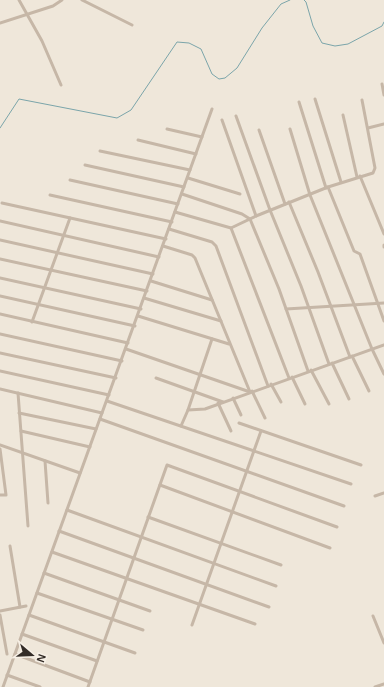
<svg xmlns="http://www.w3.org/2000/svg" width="384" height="687" viewBox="0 0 384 687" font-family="Helvetica,sans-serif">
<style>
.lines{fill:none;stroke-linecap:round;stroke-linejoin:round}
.stream{stroke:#7ba5aa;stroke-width:1}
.street{stroke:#c6b7a7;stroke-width:3}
</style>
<rect width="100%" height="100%" fill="#efe7da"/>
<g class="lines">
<g class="stream">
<path d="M304,0L306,2L313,26L322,43L335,46L348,44L382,26L384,22"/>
<path d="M0,128L19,99L117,118L131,110L177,42L189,43L201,49L212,74L219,79L225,78L237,68L262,28L281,4L290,0"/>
</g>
<g class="street">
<path d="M19,0L42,41L61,85"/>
<path d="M82,0L132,25"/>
<path d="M0,23L53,6L62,0"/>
<path d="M382,84L384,95"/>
<path d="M315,99L341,182"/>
<path d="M299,102L326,188"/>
<path d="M343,115L357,177"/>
<path d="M236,116L270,210L301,286L329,364"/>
<path d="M222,120L256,216"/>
<path d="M368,128L384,124"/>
<path d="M167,129L202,137"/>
<path d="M290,129L310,195L372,349L384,374"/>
<path d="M259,130L285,204"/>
<path d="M138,140L196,154"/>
<path d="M100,151L190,170"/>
<path d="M85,165L184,187"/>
<path d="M360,176L384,234"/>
<path d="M188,178L240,194"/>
<path d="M70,180L178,204"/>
<path d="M328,187L354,251L360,254L384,321"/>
<path d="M182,194L242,214L250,219L279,289L308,371"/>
<path d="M50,195L172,222"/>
<path d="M289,202L318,272L350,357"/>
<path d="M2,203L166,239"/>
<path d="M175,212L231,228L256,216L328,187L373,173L375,168L362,100"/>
<path d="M0,221L159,257"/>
<path d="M231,228L289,378"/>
<path d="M169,229L212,242L216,246L268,386"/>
<path d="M0,240L153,274"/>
<path d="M384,245V247"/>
<path d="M163,246L192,255L195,258L250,392"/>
<path d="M0,259L147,291"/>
<path d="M0,278L141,309"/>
<path d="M151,281L212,300"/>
<path d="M0,296L135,326"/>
<path d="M144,298L221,321"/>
<path d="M286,309L384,303"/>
<path d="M0,314L128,343"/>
<path d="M138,316L229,344"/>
<path d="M32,322L70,218"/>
<path d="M0,334L122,361"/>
<path d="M126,349L250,392"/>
<path d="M0,353L116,378"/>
<path d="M352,356L369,391"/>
<path d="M332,363L349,399"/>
<path d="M311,370L329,404"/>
<path d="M0,371L109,395"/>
<path d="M292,377L305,404"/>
<path d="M156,378L223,402"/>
<path d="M271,384L281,402"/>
<path d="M0,389L102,413"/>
<path d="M252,391L265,418"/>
<path d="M18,393L28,526"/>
<path d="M233,398L241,415"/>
<path d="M107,401L351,484"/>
<path d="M218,403L231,431"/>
<path d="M188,410L212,339"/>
<path d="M19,413L96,429"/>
<path d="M100,419L344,506"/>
<path d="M239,423L361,465"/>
<path d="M181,426L188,410L205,409L384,345"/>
<path d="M21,431L90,447"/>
<path d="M0,445L80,473"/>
<path d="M0,449L6,495H0"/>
<path d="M45,461L48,503"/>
<path d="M160,485L330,548"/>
<path d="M375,496L384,493"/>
<path d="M67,510L276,586"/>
<path d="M148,517L281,565"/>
<path d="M59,531L269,607"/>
<path d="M10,546L20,607"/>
<path d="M52,552L255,624"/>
<path d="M44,573L150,611"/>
<path d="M37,593L143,630"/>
<path d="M0,611L26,606"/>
<path d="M0,615L7,654"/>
<path d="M29,615L135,653"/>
<path d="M373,616L384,643"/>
<path d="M192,625L261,431"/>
<path d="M22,634L97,661"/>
<path d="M15,654L90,682"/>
<path d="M7,675L40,687"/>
<path d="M3,687C72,494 144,302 212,109"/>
<path d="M88,687L167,465L337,527"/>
<path d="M375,687L384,684"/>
</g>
</g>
<g transform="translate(32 655) rotate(109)" stroke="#f7f0e6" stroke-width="3" paint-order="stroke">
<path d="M0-3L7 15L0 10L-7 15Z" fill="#332c27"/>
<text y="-6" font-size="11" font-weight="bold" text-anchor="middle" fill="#332c27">N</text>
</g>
</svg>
